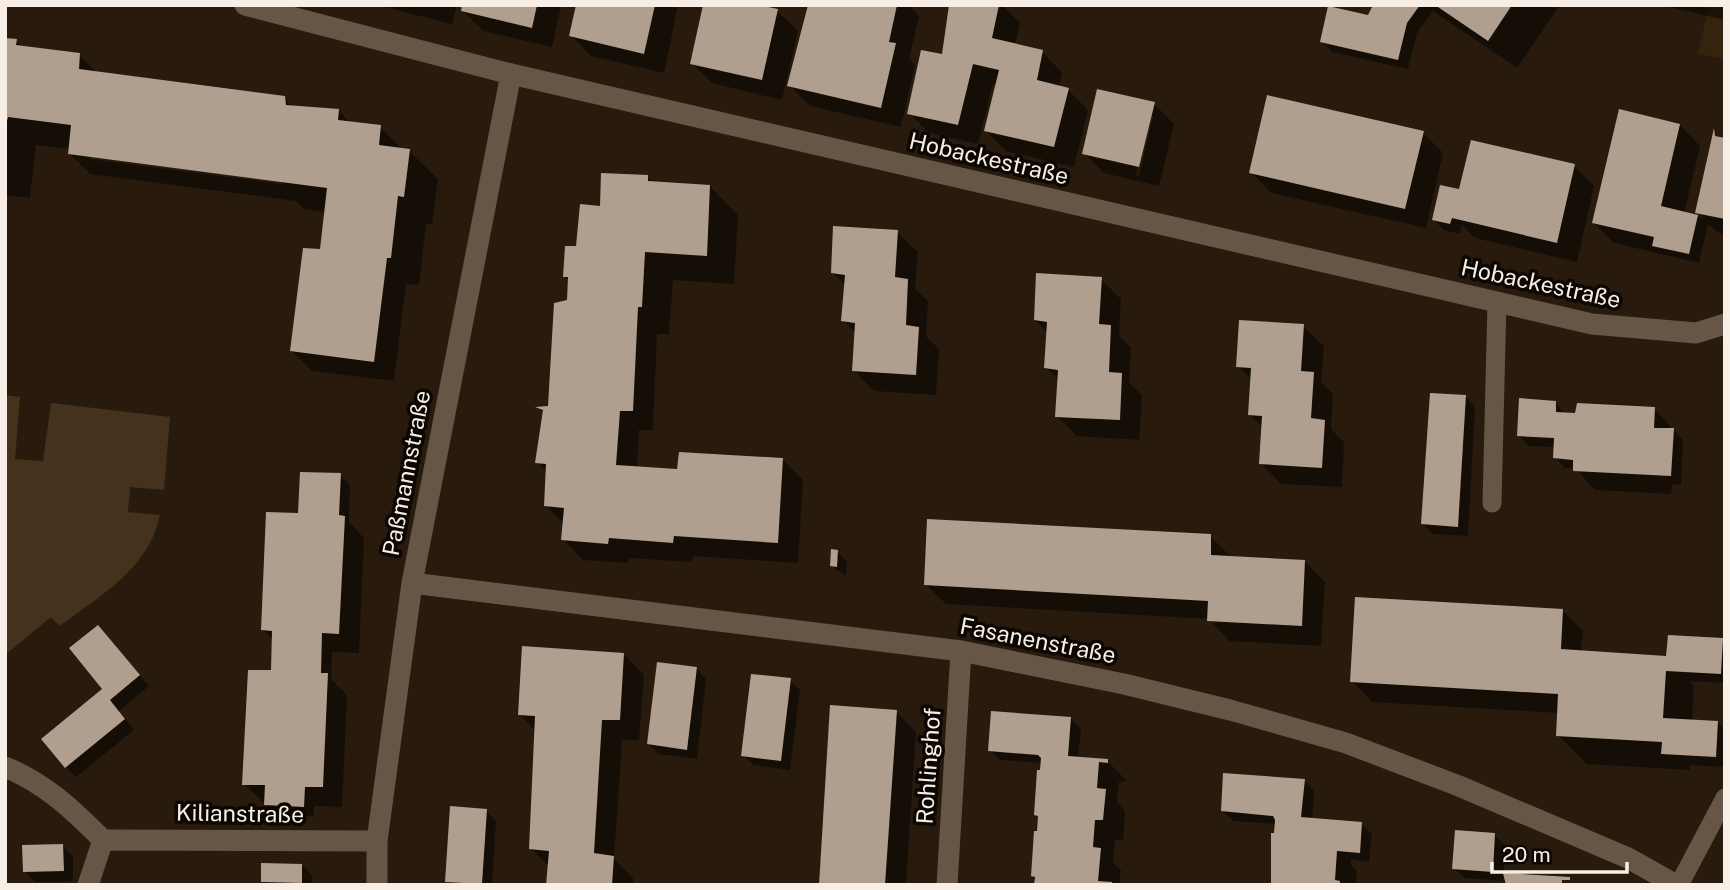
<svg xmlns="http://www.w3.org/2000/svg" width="1730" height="890" viewBox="0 0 1730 890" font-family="'Public Sans',sans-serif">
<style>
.built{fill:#34230f}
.park{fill:#44321c}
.shadow{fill:#0007;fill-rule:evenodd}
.building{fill:#b09f8e}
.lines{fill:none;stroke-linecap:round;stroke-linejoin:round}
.service{stroke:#655646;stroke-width:19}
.minor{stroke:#655646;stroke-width:21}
.labels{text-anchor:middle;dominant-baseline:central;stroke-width:7;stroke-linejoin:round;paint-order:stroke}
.street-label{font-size:23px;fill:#f7efe5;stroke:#0c0703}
</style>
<rect width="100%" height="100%" fill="#281b0d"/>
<path class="built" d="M1709,5H1725V59L1698,54Z"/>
<path class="park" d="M5,395L20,397L15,459L43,461L51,403L170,417L164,490L130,487L128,512L160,515C149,569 100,595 60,626L51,617L5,655Z"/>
<g class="shadow">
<path d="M376,5H457L452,24Z"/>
<path d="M464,5H561L552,47L483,31L463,11Z"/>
<path d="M578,5H678L664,73L591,56L571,35Z"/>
<path d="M810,5H909L919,16L909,59L915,65L901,127L810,106L789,85Z"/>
<path d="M951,5H1002L1020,23L1015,45L1042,52L1062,72L1059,88L1068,90L1088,110L1074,167L1006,151L986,131L997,85L993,84L978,144L929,133L909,113L943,56Z"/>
<path d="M1376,5H1560L1517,68L1433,11L1417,33L1408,69L1332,52L1322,42L1369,17Z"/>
<path d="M1660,5H1725V20Z"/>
<path d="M777,11L798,31L782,100L712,83L692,63Z"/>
<path d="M5,40L16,41L23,48L79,55L97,73L284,98L294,108L338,110L351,123L380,127L403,150L409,151L438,179L432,224H426L419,285L406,284L394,381L312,371L292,351L325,252L326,212L304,209L296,201L90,174L69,153L70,149L36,145L30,198L5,195ZM90,155L283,180L282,184L90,159Z"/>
<path d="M1154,104L1174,124L1159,186L1104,173L1084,153ZM1150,116H1153L1139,176L1136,175Z"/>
<path d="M1680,125L1700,146L1684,214L1703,218L1697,212L1725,140V234L1717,232L1708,224L1699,263L1614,243L1594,223Z"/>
<path d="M1423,133L1443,153L1426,228L1271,193L1251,172Z"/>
<path d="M1574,166L1594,186L1577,262L1475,238L1462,225L1460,234L1444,230L1434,220Z"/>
<path d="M647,177L654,183L710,186L738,215L734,284L673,280L669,334H657L653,430H639L637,468L679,471L783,460L803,480L798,563L693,556L692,562L629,558L628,563L583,560L563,539L564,524L546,506L548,473L537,462L544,413L539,408H550L571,305L570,281L564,276L601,208Z"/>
<path d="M897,232L918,252L915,289L928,301L926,336L939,349L936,395L874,391L854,370L856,333L843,320L846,286L832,272Z"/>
<path d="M1101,279L1121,299L1119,336L1131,347L1129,383L1142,395L1139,440L1077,436L1057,416L1059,380L1046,368L1048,333L1035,320Z"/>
<path d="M1303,326L1324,346L1321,382L1333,394L1331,429L1344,442L1342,487L1281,484L1261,463L1263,428L1250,415L1252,380L1238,366Z"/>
<path d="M1465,396L1475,407L1468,536L1433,534L1423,524Z"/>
<path d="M1555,402L1565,414L1654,409L1683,440L1681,485L1672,484L1671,494L1595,490L1575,468H1565L1555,457V447L1529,446L1519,436Z"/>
<path d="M340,475L350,485L349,522L364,538L359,653L332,652L331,679L347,695L342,807L314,806V816L276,815L244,784L276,673L274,641L263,630L303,515Z"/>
<path d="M1210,536L1231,557L1305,562L1325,582L1321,646L1229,641L1209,619L946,604L925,584Z"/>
<path d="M837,551L847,562L846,576L832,566Z"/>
<path d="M1563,611L1583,631L1581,652L1665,657L1722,639L1725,683L1689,681L1694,686L1692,722L1718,723L1725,730V767L1690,765V770L1587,764L1558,735L1559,713L1372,702L1352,681Z"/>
<path d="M98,627L149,686L119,711L134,730L76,777L66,767L105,689Z"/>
<path d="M624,654L644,675L639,740H622L614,859L633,878V885H549L550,867L530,848L536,731L519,714Z"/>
<path d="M696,668L706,679L697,759L659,754L648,744Z"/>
<path d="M790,680L800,690L790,770L753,765L743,755Z"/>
<path d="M896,711L916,732L906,885H821Z"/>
<path d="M1071,719L1081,729L1078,759L1107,761L1127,781L1119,782L1117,802L1125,811L1123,840H1115L1113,863L1121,870L1119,885H1036L1033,876L1039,818L1036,815L1043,763L1000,760L990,750Z"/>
<path d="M1304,780L1314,791L1312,820L1362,824L1372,834L1369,862L1351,859V865L1357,871L1356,885H1272L1273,835H1276L1277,824L1233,821L1223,811Z"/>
<path d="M486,811L496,821L492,885H450L447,881Z"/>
<path d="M1494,835L1505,845L1503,881L1464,878L1454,868Z"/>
<path d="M62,846L73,856V881L35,882L25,871Z"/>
<path d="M302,865L312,876V885H266L262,881Z"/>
</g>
<g class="building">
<path d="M462,5H537L532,28L461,11Z"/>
<path d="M576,5H655L644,54L569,36Z"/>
<path d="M703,5H759L778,9L762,80L690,64Z"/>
<path d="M808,5H897L889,42L896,43L881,108L787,86Z"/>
<path d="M949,5H999L992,38L1043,50L1037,80L1069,88L1054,147L984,131L999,70L973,64L958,125L907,114L921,50L942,54Z"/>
<path d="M1373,5H1420L1407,23L1398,60L1320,42L1328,6L1368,15Z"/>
<path d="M1435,5H1512L1488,41Z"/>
<path d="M5,38L17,39L16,45L80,53L79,69L285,96L286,105L339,109L338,120L381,125L379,145L410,149L404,197L398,196L391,258H387L374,362L290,351L303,248L320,249L327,188L68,154L71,125L8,117L5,128Z"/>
<path d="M1097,89L1155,102L1139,167L1082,154Z"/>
<path d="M1267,95L1424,131L1405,209L1249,173Z"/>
<path d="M1619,109L1680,124L1661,206L1698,215L1689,254L1652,246L1654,237L1592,223Z"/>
<path d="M1714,128L1715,136L1725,138V219L1695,213Z"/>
<path d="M1471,140L1575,164L1557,243L1452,218L1450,224L1432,220L1440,185L1459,189Z"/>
<path d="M601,173L648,175V181L710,185L707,256L645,252L642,307H638L633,411H620L616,465L677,469L679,452L783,458L778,543L674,536L673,543L609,538L608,544L561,540L564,508L544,506L546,464L535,463L543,410L535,407L548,406L554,303L567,300L568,277H563L565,246H576L580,204L600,206Z"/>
<path d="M833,226L898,230L895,277L908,279L906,325L919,327L916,375L852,371L855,323L841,321L845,275L831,273Z"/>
<path d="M1036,273L1102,277L1099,324L1111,325L1109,372L1122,373L1120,420L1055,417L1058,370L1044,368L1047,322L1034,320Z"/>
<path d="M1239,320L1304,324L1301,371L1314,372L1311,418L1325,420L1322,468L1259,464L1262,416L1248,415L1251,368L1236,367Z"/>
<path d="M1430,393L1466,395L1458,527L1421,524Z"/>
<path d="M1519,398L1556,401V412L1575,413L1577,403L1655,407L1654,428H1674L1671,476L1573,471V460L1553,458L1554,438L1517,436Z"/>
<path d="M300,472L341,473L339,515L345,516L339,634L322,633L321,673H328L323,787H305L304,807L264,805L265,785H242L248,670H271L272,631L261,630L266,512L298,513Z"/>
<path d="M927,519L1211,534V555L1305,560L1302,626L1207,621L1208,601L924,585Z"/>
<path d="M831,549L838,550L837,567L830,566Z"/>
<path d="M1355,597L1563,609L1561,649L1666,656L1668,635L1723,638L1721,674L1666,671L1663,718L1718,721L1716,757L1661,754L1662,742L1556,736L1558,694L1350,682Z"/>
<path d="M98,625L140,675L110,700L125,719L65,768L41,739L102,689L69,648Z"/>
<path d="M522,646L624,653L620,720H602L594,853L614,856L612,885H546L549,851L529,849L535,716L518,715Z"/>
<path d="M657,662L697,667L687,750L647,744Z"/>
<path d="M751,674L791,678L781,761L741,756Z"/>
<path d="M830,705L897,710L885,885H819Z"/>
<path d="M991,711L1071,717L1068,756L1108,759V763L1099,762L1097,788L1106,789L1103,820H1095L1093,847L1101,848L1098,881L1112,882V885H1034L1035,877L1031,876L1034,831H1037L1038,816L1034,815L1037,770H1040L1041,758L1038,755L988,751Z"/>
<path d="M1223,773L1305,779L1301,817L1362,822L1360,853L1337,851L1335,880L1340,881V885H1271V833H1274L1275,820L1273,816L1221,811Z"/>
<path d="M450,806L487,809L482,884L445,882Z"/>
<path d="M1455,830L1495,833L1493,872L1452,869Z"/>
<path d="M63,844L64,871L23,872L22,845Z"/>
<path d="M261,863L302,864V883L261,882Z"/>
<path d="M1503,873L1570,877V880H1562V885H1506Z"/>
</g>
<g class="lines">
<g class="service">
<path d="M1492,503L1497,302"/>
<path d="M1679,885L1725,798"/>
</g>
<g class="minor">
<path d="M245,5L511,74L1592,324L1696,333L1725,324"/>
<path d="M412,583L961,651L1124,684L1230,710L1346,743L1459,786L1628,858L1676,885"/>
<path d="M5,767C45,783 73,810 103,840"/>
<path d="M88,885L103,840L377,841"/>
<path d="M377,885V841L412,583L511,74"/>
<path d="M947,885L961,651"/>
</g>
</g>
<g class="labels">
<g class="street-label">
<text transform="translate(989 158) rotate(13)">Hobackestraße</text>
<text transform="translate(1541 283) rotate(12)">Hobackestraße</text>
<text transform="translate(406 473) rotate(-79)">Paßmannstraße</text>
<text transform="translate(1038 640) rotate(11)">Fasanenstraße</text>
<text transform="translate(928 766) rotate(-86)">Rohlinghof</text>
<text transform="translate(240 813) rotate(1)">Kilianstraße</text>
</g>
</g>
<rect width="1730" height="890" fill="none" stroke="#f7efe5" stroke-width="14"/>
<path d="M1492 862v10h135v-10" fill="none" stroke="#f7efe5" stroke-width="3.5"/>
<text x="1502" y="862" font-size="21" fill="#f7efe5" stroke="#0c0703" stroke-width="5" paint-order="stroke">20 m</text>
</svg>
